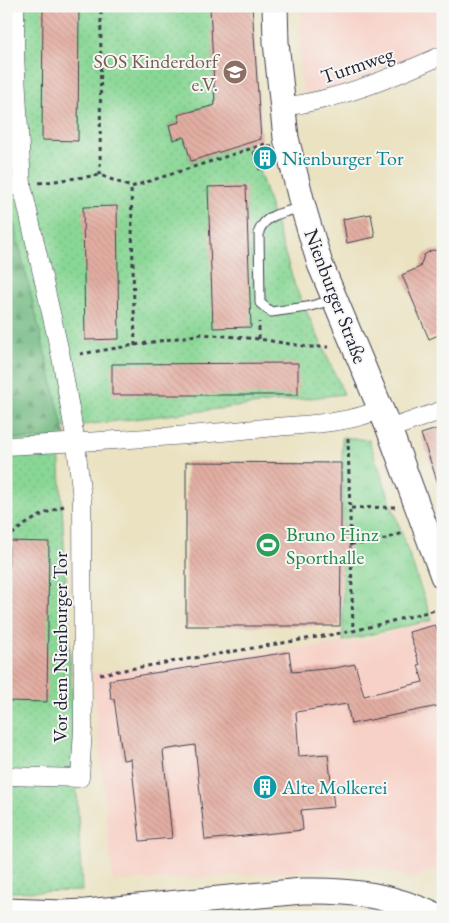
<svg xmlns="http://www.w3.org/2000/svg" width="449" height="923" viewBox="0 0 449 923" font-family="'EB Garamond',serif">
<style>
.built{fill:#f7d1c7}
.grass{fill:url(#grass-dots);stroke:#567c68}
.forest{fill:url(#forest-firs);stroke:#486d5c}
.park{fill:url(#park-crowns);stroke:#567c68}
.building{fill:url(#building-back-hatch)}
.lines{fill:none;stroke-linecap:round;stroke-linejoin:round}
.lane-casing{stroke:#403f4f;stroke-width:11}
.street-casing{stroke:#403f4f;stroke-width:19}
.secondary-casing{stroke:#403f4f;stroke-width:27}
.path{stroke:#403f4f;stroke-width:3;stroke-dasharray:4 4;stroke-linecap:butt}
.lane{stroke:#fff;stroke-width:9}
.street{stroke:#fff;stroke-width:18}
.secondary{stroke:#fff;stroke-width:25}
.labels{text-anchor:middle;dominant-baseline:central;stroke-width:4;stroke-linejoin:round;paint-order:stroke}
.education-label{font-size:20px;fill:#785e54;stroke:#f6f6f2;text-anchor:end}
.street-label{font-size:20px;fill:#22223b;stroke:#f6f6f2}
.culture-label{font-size:20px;fill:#0d838f;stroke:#f6f6f2;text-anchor:start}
.leisure-label{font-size:20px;fill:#27864d;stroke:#f6f6f2;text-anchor:start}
</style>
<defs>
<pattern id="grass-dots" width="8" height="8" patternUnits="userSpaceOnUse" patternTransform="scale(1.25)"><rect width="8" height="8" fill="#89d795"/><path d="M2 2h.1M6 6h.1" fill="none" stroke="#76b881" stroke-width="1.8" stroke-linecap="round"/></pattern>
<pattern id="forest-firs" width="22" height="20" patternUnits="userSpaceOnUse" patternTransform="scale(1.25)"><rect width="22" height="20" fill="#6eb87e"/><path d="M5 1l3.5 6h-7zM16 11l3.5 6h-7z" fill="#5a9568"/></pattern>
<pattern id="park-crowns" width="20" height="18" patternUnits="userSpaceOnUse" patternTransform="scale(1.25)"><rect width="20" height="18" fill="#89d795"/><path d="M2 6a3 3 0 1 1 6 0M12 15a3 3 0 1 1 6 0" fill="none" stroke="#76b881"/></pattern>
<pattern id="building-back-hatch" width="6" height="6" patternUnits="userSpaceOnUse" patternTransform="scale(1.25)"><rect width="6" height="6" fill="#e3aea2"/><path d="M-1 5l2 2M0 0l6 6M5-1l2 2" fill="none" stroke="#c2958c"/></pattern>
</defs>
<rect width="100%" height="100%" fill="#f6f6f2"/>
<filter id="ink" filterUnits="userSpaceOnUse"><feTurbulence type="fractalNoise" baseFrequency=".02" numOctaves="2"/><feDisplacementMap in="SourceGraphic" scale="10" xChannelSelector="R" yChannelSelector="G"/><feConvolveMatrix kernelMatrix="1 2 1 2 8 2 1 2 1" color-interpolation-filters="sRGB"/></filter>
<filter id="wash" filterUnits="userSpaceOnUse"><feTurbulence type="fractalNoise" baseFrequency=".0096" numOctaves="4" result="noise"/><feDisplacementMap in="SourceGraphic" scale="20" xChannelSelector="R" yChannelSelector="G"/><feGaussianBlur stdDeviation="1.12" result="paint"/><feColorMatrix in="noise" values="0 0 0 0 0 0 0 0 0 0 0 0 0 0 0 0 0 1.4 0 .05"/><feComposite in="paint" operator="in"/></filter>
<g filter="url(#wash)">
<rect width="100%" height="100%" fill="#eae2c1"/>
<g class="built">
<path d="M301,6H443V40L334,91L309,97L303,91L300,71Z"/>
<path d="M435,620L443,641V863L440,866L414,878L374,867L177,879L113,881L92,673L360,641Z"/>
</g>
<path class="grass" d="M6,6H212L214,98L211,106L179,115L180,122L169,125L173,140L184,137L191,161L247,143L253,152L259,170L295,286L344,394L58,428L82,891L6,892Z"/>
<path class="forest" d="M6,200H8L66,439H6Z"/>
<path class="park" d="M342,437L369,440L432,620L343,641Z"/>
<g id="blocks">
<g class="building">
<path d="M43,6H79L78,141L42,140Z"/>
<path d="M210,6H252L261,139L191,161L184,137L173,140L169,125L180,122L178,115L215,105Z"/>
<path d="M271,145L277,164L259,170L253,152Z"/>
<path d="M246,186L251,327L213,328L208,187Z"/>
<path d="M117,206L119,339L85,340L83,207Z"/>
<path d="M371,214L375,237L347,243L343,219Z"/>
<path d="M432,250L443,252V333L429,339L402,275L420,267L424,255Z"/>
<path d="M298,363V395H112V364Z"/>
<path d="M443,427V488L440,489L421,434Z"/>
<path d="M186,462L341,463V533H350V556H341L340,626H186Z"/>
<path d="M9,541L49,542L47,702L7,701Z"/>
<path d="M435,625L443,645V705L351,724L347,704L296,712L299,756L328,754L334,807L301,810L303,830L205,840L195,745L163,750L172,838L140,841L131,759L123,760L114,699H111L109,680L289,652L292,672L335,668L355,664L364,696L423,682L418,665H420L409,632Z"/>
</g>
</g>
</g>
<g filter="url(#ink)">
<use href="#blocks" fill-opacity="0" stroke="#403f4f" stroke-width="1"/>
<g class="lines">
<defs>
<path id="lane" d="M301,208C284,212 266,214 259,231L260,303L271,312L307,307L333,300"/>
<g id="street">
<path d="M282,107C339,100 391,78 443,55"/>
<path d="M6,187L22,185L15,55V6"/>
<path d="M389,429L443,410"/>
<path d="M6,446C93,442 179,437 265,428C304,424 345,425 381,409"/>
<path d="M6,776L80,778L83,729L82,500L76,443L61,357L22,185"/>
</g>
<g id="secondary">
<path d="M275,6L276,42L286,138L303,207L320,264L389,429L443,576"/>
<path d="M6,911L62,913L86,912L302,891C353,890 391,895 438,917"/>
</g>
</defs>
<use href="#lane" class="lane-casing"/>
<use href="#street" class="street-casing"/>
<use href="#secondary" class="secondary-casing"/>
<g class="path">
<path d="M100,175L101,6"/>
<path d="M39,183L100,175L131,187"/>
<path d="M259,339V322"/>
<path d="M135,346L131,187L265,144"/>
<path d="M80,354L202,334L259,339L309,347H329"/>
<path d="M348,438L353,631"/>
<path d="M351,508L395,507"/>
<path d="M6,540C22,524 43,513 64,506"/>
<path d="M351,544L373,543L403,533"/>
<path d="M100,674L353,631L443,608"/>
</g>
<use href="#lane" class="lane"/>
<use href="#street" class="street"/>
<use href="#secondary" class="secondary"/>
</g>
</g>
<defs>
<symbol id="school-disc" viewBox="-11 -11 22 22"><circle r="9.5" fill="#8d6e63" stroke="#f6f6f2"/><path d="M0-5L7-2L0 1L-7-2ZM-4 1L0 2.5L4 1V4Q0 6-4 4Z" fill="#fff"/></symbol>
<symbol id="building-disc" viewBox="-11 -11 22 22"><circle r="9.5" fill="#0f9aa8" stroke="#f6f6f2"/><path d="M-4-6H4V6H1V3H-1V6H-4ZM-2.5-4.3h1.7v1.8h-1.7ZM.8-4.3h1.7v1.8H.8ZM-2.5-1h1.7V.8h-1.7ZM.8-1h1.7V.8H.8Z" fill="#fff"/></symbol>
<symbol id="stadium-disc" viewBox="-11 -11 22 22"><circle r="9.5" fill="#2e9e5b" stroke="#f6f6f2"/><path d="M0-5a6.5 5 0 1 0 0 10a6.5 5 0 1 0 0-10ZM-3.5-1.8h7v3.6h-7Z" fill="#fff"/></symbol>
</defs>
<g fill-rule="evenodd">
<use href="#school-disc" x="221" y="58" width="28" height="28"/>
<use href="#building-disc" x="251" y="144" width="28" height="28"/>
<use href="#stadium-disc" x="254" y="531" width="28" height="28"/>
<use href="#building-disc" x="251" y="773" width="28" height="28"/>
</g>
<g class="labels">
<g class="education-label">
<text x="218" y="61">SOS Kinderdorf<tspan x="218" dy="23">e.V.</tspan></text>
</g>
<g class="street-label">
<text transform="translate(357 65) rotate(-19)">Turmweg</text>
<text transform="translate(336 296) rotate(69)">Nienburger Straße</text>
<text transform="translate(60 647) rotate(-90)">Vor dem Nienburger Tor</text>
</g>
<g class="culture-label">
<text x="282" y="158">Nienburger Tor</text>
<text x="282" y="787">Alte Molkerei</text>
</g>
<g class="leisure-label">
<text x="286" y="534">Bruno Hinz<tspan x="286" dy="23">Sporthalle</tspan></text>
</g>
</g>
<rect width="449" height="923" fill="none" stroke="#f6f6f2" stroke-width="25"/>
</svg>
